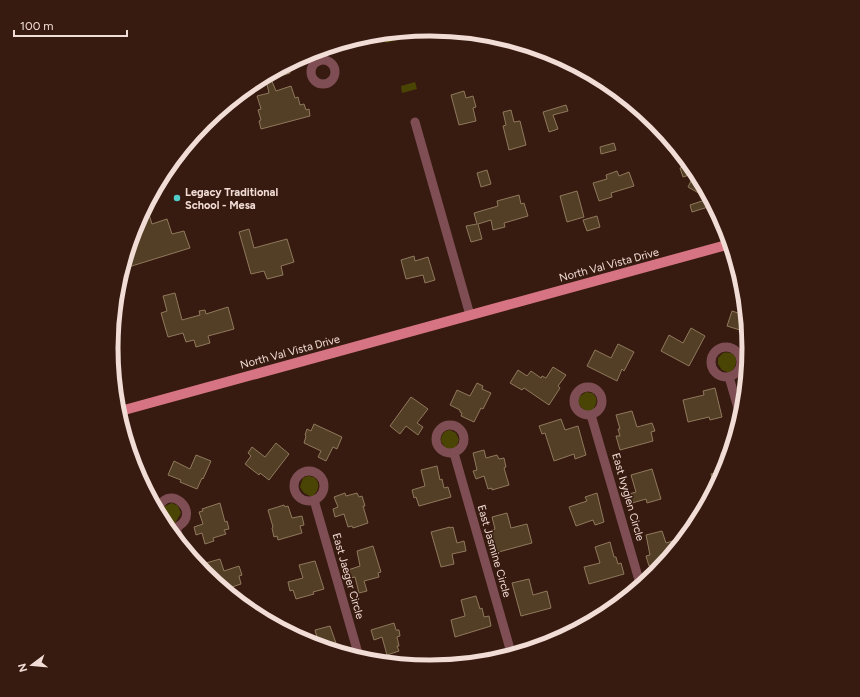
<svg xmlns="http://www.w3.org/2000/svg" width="860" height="697" viewBox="0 0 860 697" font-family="Figtree,sans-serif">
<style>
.green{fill:#4a4405}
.building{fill:#533f25;stroke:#8f795d}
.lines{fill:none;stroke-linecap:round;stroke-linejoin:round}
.minor{stroke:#7e4e54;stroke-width:9}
.major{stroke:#d77483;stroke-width:10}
.poi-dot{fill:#52cdcc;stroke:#381b10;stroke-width:1.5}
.labels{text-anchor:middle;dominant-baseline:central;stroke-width:3;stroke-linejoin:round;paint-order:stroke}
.poi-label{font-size:11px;font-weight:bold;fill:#f1ddd6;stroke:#381b10;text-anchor:start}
.street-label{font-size:11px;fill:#f1ddd6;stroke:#381b10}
.rim{fill:none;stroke:#f1ddd6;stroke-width:5}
</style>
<rect width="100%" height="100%" fill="#381b10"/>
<g class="green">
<path d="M398,32L400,39L386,43L384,36Z"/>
<path d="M415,82L417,89L402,93L401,86Z"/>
<path d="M723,353C739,350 739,365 730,373L722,370L718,364V358Z"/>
<path d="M586,392L592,393C600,399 596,404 592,412C586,412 580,408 578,402L579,397Z"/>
<path d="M450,430L456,433L459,440L456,447L453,451L445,448L441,441C441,435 443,431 450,430Z"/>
<path d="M308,476L314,477C321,483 319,491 312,497L304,493L300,487L303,478Z"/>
<path d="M172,503L178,506L181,513L177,520L174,524L166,520L162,514L165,506Z"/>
</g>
<g class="building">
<path d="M288,64L290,73L271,79L276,91L291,86L295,98L298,97L300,105L304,104L306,110L309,109L310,116L261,129L259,121L261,120L258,110L261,109L257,96L269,93L266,80L258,82L257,80Z"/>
<path d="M464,91L466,98L473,96L476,107L473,108L476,121L459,125L451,95Z"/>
<path d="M566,105L568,111L553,115L558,129L549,132L543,112Z"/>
<path d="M511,110L514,122L520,121L526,145L509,150L503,126L506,125L503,112Z"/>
<path d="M614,143L616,150L601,154L600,147Z"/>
<path d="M686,166L696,171L711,200L688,187L695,173L683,177L680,168Z"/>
<path d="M487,170L491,184L481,187L477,173Z"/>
<path d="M617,171L619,176L629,172L634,186L611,193L612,197L599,201L593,183L607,179L606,175Z"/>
<path d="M577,191L584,217L567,222L560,196Z"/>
<path d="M519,195L521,204L524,203L528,216L504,223L505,227L493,230L491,220L478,224L482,239L471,242L466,226L477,224L474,213L498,206L497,201Z"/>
<path d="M705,200L708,207L692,212L690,205Z"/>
<path d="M146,205L152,224L167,219L172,234L184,231L190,248L122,269L135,226Z"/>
<path d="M597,216L600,227L587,231L583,220Z"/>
<path d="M249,229L254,248L287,239L294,262L281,266L283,275L267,279L264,271L251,274L239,232Z"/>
<path d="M414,256L415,261L428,257L435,280L425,283L423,275L406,279L401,260Z"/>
<path d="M175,293L182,320L200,315L199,311L205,310L206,314L228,307L234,329L208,336L210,343L196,347L194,340L186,342L183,333L168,337L161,313L167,311L163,296Z"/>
<path d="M732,311L741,314L739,318L747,321L748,335L739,332L740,330L727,326Z"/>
<path d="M691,328L705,336L689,366L661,351L669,335L683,343Z"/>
<path d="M618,344L634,352L624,371L622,369L617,381L587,366L595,350L611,358Z"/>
<path d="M553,367L566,375L558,386L560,388L549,405L524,388L522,390L510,383L518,370L527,376L531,371L541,378L542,376L546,378Z"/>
<path d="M477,383L483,386L482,389L491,393L483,409L481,408L474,422L461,416L462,413L460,412V410L450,405L457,390L470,396Z"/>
<path d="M715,388L722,417L710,420L709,417L688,422L683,400L704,395L703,391Z"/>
<path d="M411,397L428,409L417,423L423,427L418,435L406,426L400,434L390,426Z"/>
<path d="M632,411L637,427L652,423L655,431L651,432L653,441L620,450L616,436H620L618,429H620L616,415Z"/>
<path d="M561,419L565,430L578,426L586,455L575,459L574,454L554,461L545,433L542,434L539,426Z"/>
<path d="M314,424L342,437L337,449L333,447L326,461L318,457L321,451L304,443L306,436L305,435L307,429L311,431Z"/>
<path d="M276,443L289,454L269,480L260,473L259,475L245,464L251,456L248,453L252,447L265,457Z"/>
<path d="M484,450L486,458L497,455L499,459L504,458L506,467L504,468L509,485L492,490V488L488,489L484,476L476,479L473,471L477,470L473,453Z"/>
<path d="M731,451L725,471L715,491L711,474L725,471L721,453Z"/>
<path d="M196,455L211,461L203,479L202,478L197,489L180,482L181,480L168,475L174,461L190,469Z"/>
<path d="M437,466L440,480L442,479L444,488L448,487L451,497L419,506L416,497L414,498L412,490L425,486L421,470Z"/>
<path d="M652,469L661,499L647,503L646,499L632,503L629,494L636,492L631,475Z"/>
<path d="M345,493L346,496L357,493L359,497L362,496L365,506H363L368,523L353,528L352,526L348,527L344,514L335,517L333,509L338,507L334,497Z"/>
<path d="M597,493L604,522L595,525L593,520L576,526L569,507L587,501L585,497Z"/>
<path d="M220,503L225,522L227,521L229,529L224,530L226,534L213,538L214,541L205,544L202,533L196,535L194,527L203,524L199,512L203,511L202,509Z"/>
<path d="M284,505L285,507L288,506L292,518L302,516L304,525L300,526L302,533L278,540L277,536L274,537L272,528L273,527L268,510Z"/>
<path d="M507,513L511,528L527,524L532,543L495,553L489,531L495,529L492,517Z"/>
<path d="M450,527V528L453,527L457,543L464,541L466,551L452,554L454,564L441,567L431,532Z"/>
<path d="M662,531L666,543L686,537L668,560L649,566L646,556L650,555L646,535Z"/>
<path d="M610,542L614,557H616L618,564L621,563L624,574L589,584L584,567L600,563L595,547Z"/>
<path d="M373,546L381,572L378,573L379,577L364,581L367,591L359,593L355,577L350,578L348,570L360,566L357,551Z"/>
<path d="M220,559L224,571L239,566L242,575L239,576L241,584L223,590L208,578L207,574L209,573L206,563Z"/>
<path d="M315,561L324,589L313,592L314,594L296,599L293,590L290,591L288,582L303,578L299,565Z"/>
<path d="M529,579L533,595L547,591L551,608L521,616L512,583Z"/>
<path d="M476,596L480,609L482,608L484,617L489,616L491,626L455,637L451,620L465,616L461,600Z"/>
<path d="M394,623L396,630H399L400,636L397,637L399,646H397L399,651L387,655L382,637L374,640L371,630Z"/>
<path d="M330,626L337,646L340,645L343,654L315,646L314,642L318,641L315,630Z"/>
<path d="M564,634L565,637L552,644L526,652L524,645Z"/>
<path d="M489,652L492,662L476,663L474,657Z"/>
</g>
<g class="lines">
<g class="minor">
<path d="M316,51L319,61"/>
<circle cx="323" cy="72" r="12"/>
<path d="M415,122L470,315"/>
<circle cx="726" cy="362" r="15"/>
<path d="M729,377L741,418"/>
<circle cx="588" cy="401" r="14"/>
<path d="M591,415L641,587"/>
<circle cx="450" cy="439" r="14"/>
<path d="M454,453L512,656"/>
<circle cx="309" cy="486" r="15"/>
<path d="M314,500L360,660"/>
<path d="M157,512C166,480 202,511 179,526C175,529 169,528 164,526"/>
<path d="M176,527L181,547"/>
</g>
<path class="major" d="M117,412L730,244"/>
</g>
<circle class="poi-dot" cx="177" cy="198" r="4"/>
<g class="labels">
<g class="poi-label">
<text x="185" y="192">Legacy Traditional<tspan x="185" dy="13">School - Mesa</tspan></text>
</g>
<g class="street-label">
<text transform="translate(609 265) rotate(-15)">North Val Vista Drive</text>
<text transform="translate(290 352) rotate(-15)">North Val Vista Drive</text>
<text transform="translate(628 497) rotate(74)">East Ivyglen Circle</text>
<text transform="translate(494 551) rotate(74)">East Jasmine Circle</text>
<text transform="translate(348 576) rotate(74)">East Jaeger Circle</text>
</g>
</g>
<path d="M0 0H860V697H0ZM118 348a312 312 0 1 1 624 0a312 312 0 1 1-624 0Z" fill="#381b10" fill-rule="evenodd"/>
<path class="rim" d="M118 348a312 312 0 1 1 624 0a312 312 0 1 1-624 0Z"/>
<g transform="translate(32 665) rotate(254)" stroke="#381b10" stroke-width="3" paint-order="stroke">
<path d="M0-3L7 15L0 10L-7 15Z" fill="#f1ddd6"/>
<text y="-6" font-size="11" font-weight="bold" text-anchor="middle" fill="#f1ddd6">N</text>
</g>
<path d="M14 30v6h113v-6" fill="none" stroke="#f1ddd6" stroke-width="2"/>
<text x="20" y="30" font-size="12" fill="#f1ddd6" stroke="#381b10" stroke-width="3" paint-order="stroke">100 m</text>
</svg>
